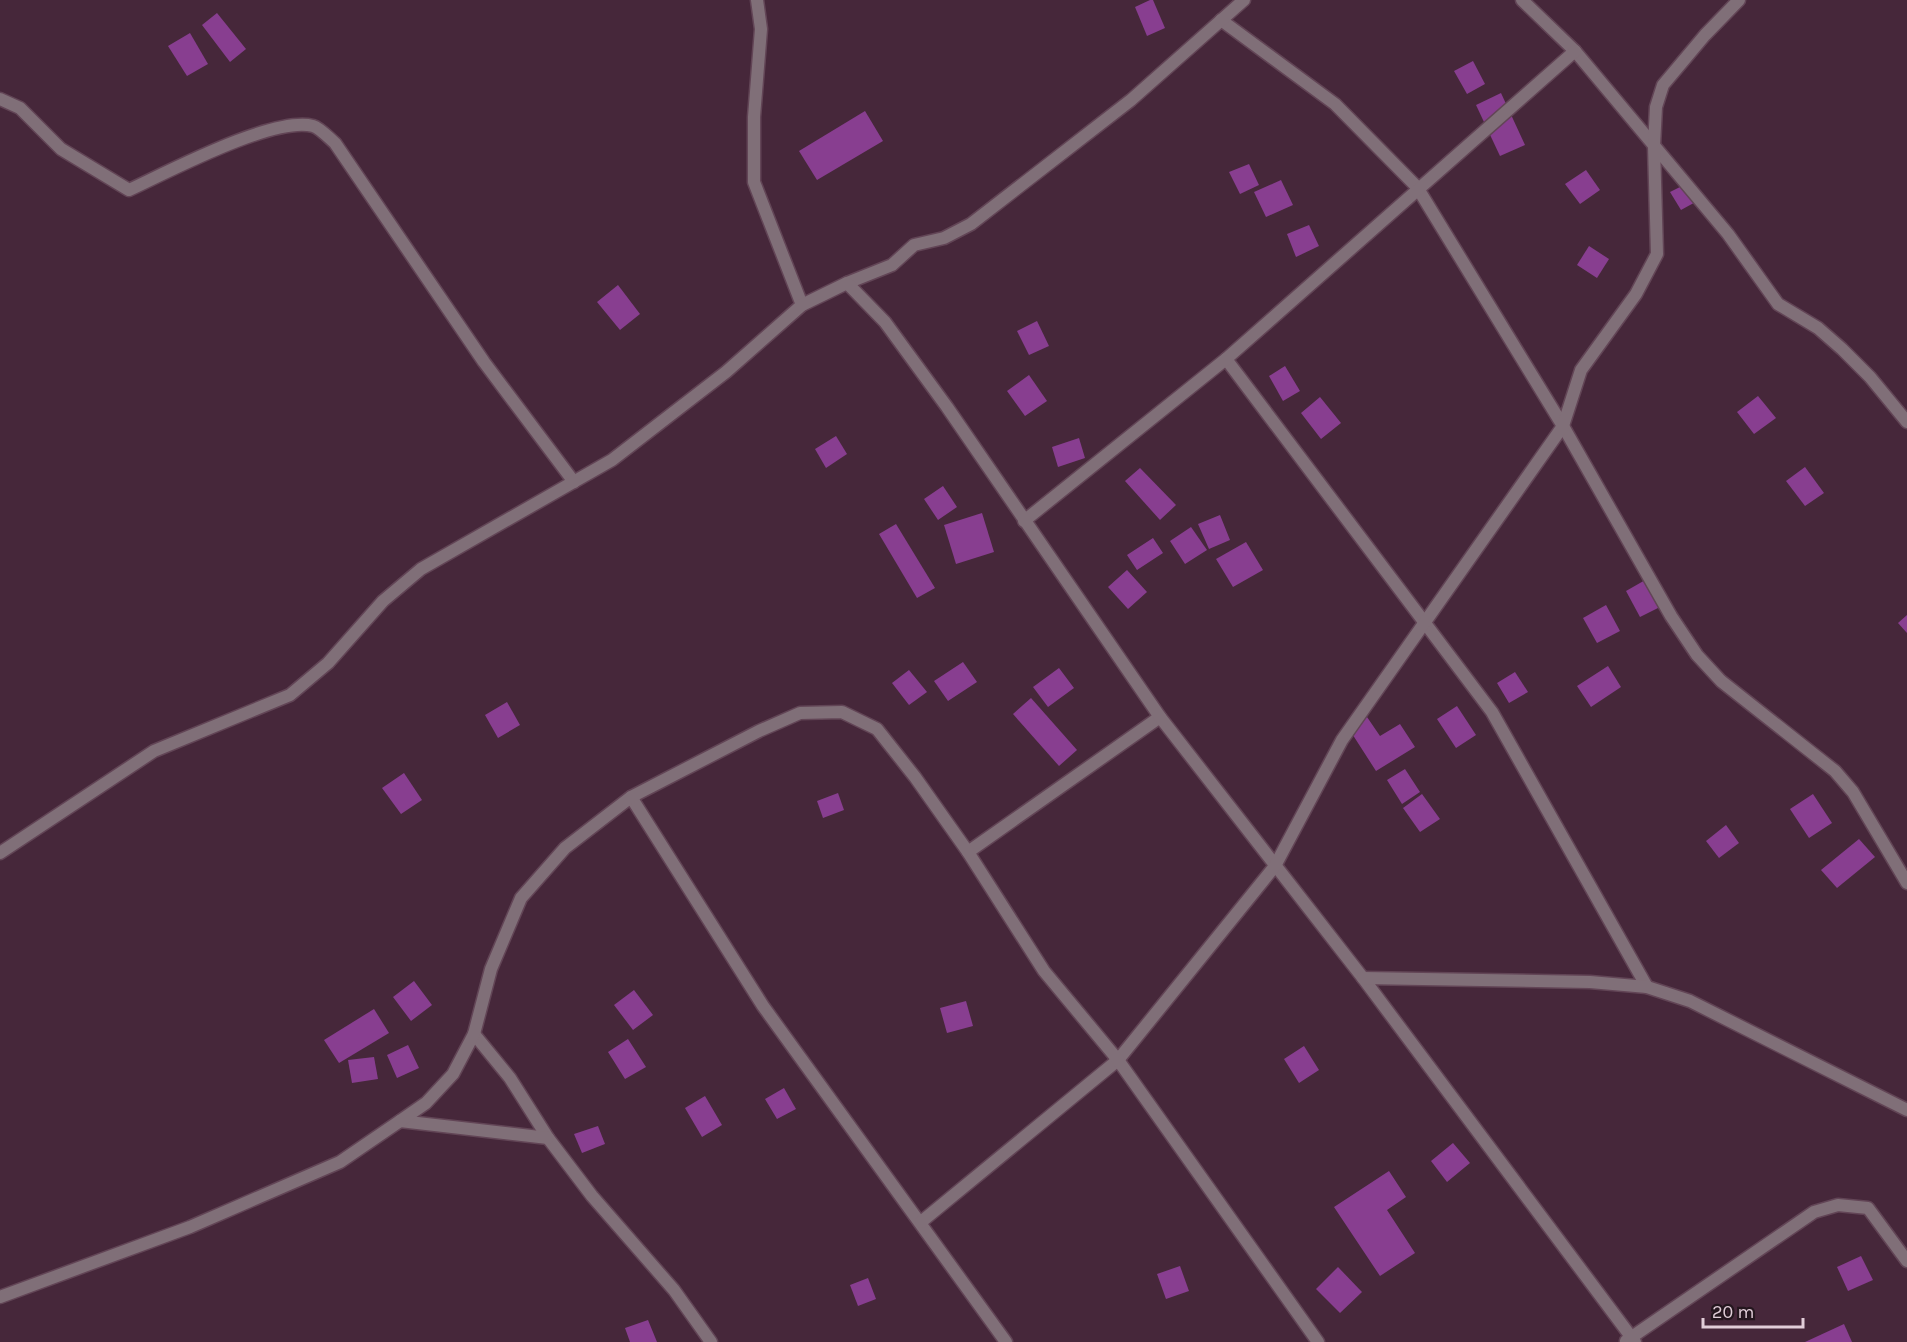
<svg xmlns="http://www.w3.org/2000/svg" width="1907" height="1342" viewBox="0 0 1907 1342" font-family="Karla,sans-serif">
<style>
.building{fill:#883e90}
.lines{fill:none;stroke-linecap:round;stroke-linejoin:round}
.street-casing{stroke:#624556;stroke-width:15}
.street{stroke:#806f78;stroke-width:12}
</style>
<rect width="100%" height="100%" fill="#46273a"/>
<g class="building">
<path d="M1150,0H1153L1165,28L1147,36L1135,7Z"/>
<path d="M217,13L246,49L230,62L202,25Z"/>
<path d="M190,33L208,64L187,76L168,46Z"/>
<path d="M1473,61L1485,84L1467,94L1454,71Z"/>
<path d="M1501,93L1525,145L1500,156L1476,105Z"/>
<path d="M865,111L883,141L817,180L799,151Z"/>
<path d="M1249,164L1259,185L1240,194L1229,172Z"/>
<path d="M1586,170L1600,190L1580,204L1565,184Z"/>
<path d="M1281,180L1293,205L1266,217L1254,192Z"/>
<path d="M1692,181L1701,199L1681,210L1670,192Z"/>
<path d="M1309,225L1319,246L1296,257L1287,234Z"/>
<path d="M1589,246L1609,259L1597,278L1577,265Z"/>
<path d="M618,285L640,314L620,330L597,302Z"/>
<path d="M1037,321L1049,346L1029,355L1017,331Z"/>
<path d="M1285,366L1300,391L1283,401L1269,376Z"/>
<path d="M1029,375L1047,401L1025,416L1007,391Z"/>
<path d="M1758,396L1776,418L1754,434L1737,412Z"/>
<path d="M1320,397L1341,423L1321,439L1301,413Z"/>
<path d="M836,436L847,454L826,468L815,449Z"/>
<path d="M1079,438L1085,458L1058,467L1052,447Z"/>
<path d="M1805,467L1824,493L1805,506L1786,481Z"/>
<path d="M1140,468L1176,505L1160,520L1125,481Z"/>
<path d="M943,486L957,507L938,520L924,499Z"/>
<path d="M982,513L994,552L956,564L944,525Z"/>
<path d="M1220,515L1230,540L1209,549L1198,524Z"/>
<path d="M896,524L935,588L917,598L879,534Z"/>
<path d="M1191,527L1207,550L1185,564L1170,541Z"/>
<path d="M1153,538L1163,553L1137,570L1127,555Z"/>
<path d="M1246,542L1263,570L1233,587L1216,559Z"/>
<path d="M1127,570L1147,592L1128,609L1108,587Z"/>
<path d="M1647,579L1662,606L1640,617L1626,591Z"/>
<path d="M1606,605L1620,631L1597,643L1583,618Z"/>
<path d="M1907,615V633L1898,623Z"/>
<path d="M963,662L977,682L948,701L934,681Z"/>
<path d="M1608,666L1621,687L1591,707L1577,686Z"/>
<path d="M1059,668L1074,688L1048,707L1033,687Z"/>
<path d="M909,670L927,692L909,705L892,683Z"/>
<path d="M1515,672L1528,692L1509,703L1497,683Z"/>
<path d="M1031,698L1077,750L1059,766L1013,714Z"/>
<path d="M507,702L520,725L498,738L485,715Z"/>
<path d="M1457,706L1476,735L1456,748L1437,719Z"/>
<path d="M1367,717L1380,736L1400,724L1415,747L1376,771L1349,729Z"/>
<path d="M1405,769L1420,792L1402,804L1387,780Z"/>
<path d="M404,773L422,800L401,814L382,788Z"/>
<path d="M838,793L844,810L823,818L817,801Z"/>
<path d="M1422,794L1440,819L1420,832L1403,808Z"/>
<path d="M1813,794L1832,823L1809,838L1790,809Z"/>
<path d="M1726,825L1739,843L1719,858L1706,841Z"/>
<path d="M1859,839L1875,857L1837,888L1821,870Z"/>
<path d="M414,981L432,1005L411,1021L393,997Z"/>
<path d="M634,990L653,1015L633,1030L614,1005Z"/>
<path d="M966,1001L973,1026L947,1033L940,1008Z"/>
<path d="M374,1009L389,1033L339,1063L324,1040Z"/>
<path d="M628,1039L646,1067L625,1079L608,1052Z"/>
<path d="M408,1045L419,1068L397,1078L387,1055Z"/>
<path d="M1304,1046L1319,1070L1299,1083L1284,1059Z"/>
<path d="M374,1057L378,1079L352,1083L348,1060Z"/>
<path d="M784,1088L796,1109L777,1119L765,1099Z"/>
<path d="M705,1096L722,1125L702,1137L685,1108Z"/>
<path d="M598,1126L605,1144L582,1153L574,1134Z"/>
<path d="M1453,1143L1470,1163L1447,1182L1431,1161Z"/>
<path d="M1389,1171L1406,1197L1387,1210L1415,1253L1380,1276L1334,1207Z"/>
<path d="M1861,1256L1873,1280L1848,1291L1837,1267Z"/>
<path d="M1180,1266L1189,1291L1166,1299L1157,1274Z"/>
<path d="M1338,1267L1362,1292L1340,1313L1316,1289Z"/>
<path d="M868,1278L876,1299L858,1306L850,1285Z"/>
<path d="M648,1320L657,1342H630L625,1328Z"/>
<path d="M1844,1324L1852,1342H1805Z"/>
</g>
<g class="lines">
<defs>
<g id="street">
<path d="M757,0L761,29L754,117V182L802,305"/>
<path d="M1522,0L1575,51L1728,234L1778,304L1818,328L1842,349L1870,377L1907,422"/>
<path d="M1221,20L1335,104L1417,187L1563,426L1671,616L1697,655L1721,681L1835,771L1853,792L1907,883"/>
<path d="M0,99L20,108L61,149L129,190C168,172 273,116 313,126C320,128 329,138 335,143L484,362L574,482"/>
<path d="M847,283L892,265L914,245L944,238L971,224L1131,100L1244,0"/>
<path d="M1226,359L1492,712L1647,987"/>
<path d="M1024,521L1226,359L1575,51"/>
<path d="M631,797L763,1006L1006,1342"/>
<path d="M968,852L1160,717"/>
<path d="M0,853L154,751L290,695L328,663L383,601L421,569L612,460L726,372L802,305L847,283L885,322L947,407L1160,717L1363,978L1635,1342"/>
<path d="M1363,978L1590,982L1647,987L1690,1001L1907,1110"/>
<path d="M474,1034L510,1078L548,1138L592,1196L674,1290L711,1342"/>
<path d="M400,1121L548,1138"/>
<path d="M921,1222L1118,1060L1275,866L1342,740L1563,426L1581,370L1636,294L1657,254L1654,146L1656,107L1663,85L1705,35L1739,0"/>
<path d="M0,1297L190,1227L340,1162L400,1121L426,1103L453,1074L474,1034L491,969L521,898L565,848L631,797L759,731L800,713L842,712L877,729L915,777L968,852L1044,971L1118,1060L1318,1342"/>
<path d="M1626,1341L1814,1212L1838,1205L1868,1208L1907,1261"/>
</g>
</defs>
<use href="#street" class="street-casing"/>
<use href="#street" class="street"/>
</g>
<path d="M1703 1318v9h100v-9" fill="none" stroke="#e1cdd8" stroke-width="3"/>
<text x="1712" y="1318" font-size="18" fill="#e1cdd8" stroke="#24161e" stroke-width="4.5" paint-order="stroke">20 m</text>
</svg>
